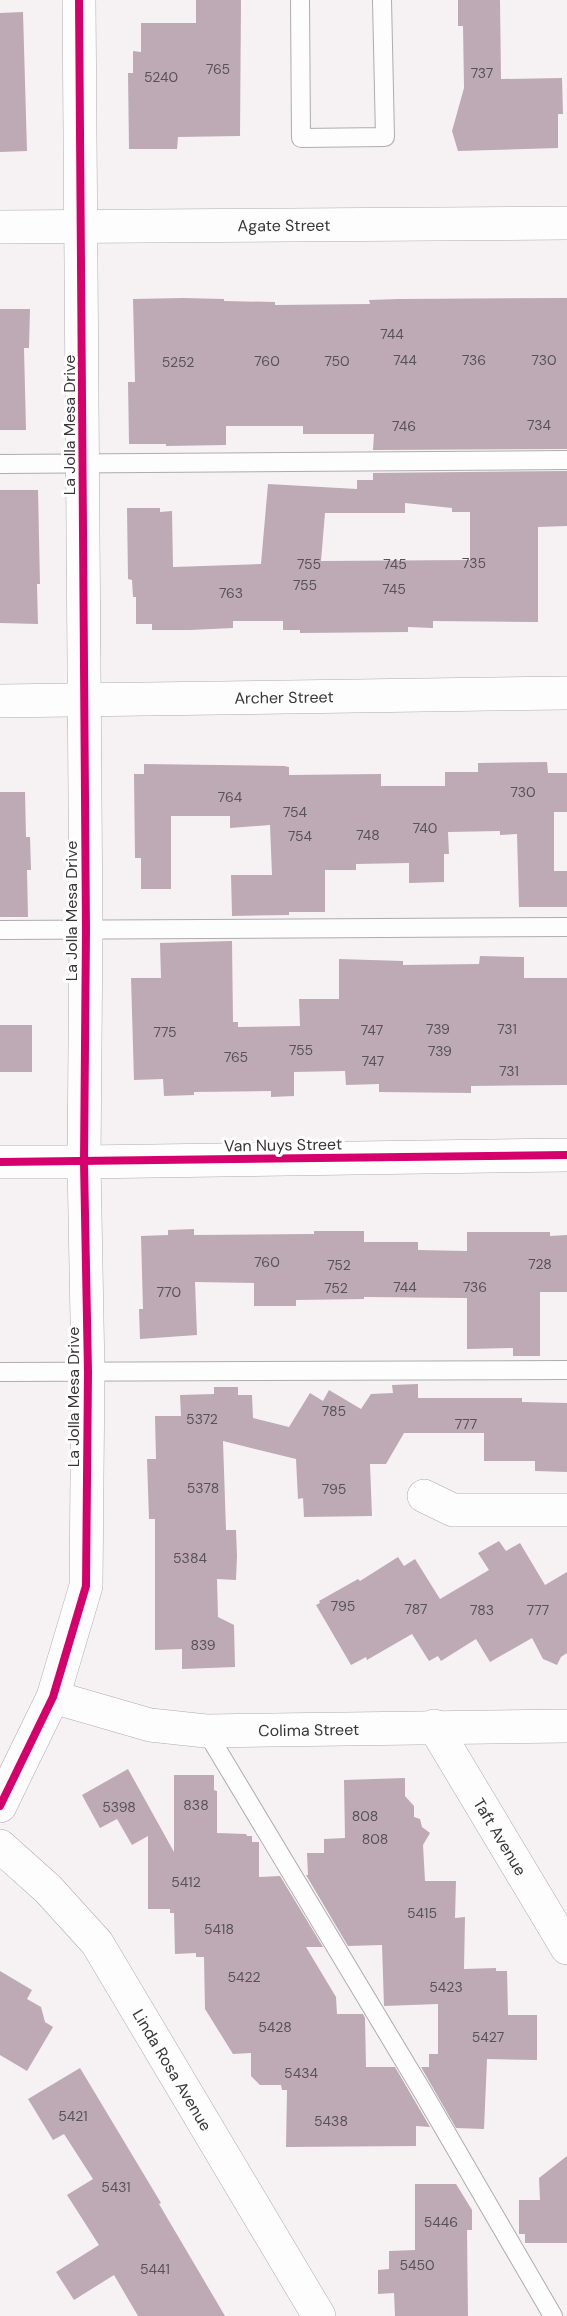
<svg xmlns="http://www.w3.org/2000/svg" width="567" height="2316" viewBox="0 0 567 2316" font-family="'DM Sans',sans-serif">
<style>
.building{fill:#bdaab4;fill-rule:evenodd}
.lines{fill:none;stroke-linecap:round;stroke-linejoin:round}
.lane-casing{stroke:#aeacac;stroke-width:20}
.street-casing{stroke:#aeacac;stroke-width:34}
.secondary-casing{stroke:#aeacac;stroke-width:34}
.lane{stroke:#fefdfd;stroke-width:18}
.street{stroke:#fefdfd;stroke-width:33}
.secondary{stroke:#fefdfd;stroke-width:33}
.cycleway-casing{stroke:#fff;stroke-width:11}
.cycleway{stroke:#d6006c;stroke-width:8}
.labels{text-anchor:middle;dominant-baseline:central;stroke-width:6;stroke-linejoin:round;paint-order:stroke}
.number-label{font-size:14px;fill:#585256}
.street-label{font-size:16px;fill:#373536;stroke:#fff}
</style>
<rect width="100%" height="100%" fill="#f6f2f4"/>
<g class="building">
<path d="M196,0H241L240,136L178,137L177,149H129L128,73H133V51L141,52V23H196Z"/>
<path d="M458,0H500L501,79L562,78L563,114H558V148L458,151L452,131L464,88L463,26H458Z"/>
<path d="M23,12L27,151L0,152V13Z"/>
<path d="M183,298L224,299V301L275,302V305L370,304L369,300L399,299L567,298V449L373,450L374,434H303V426H226V445L166,446V444H129L128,382H135L133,299Z"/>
<path d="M0,309H30L29,348H24L26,430H0Z"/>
<path d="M567,471V526L538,527V622L433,621V628L408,627V632L300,633V630H283V621H233V628L190,630H152V624H136V597H133L132,580L128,579L127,508H160V512L172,511L173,567L261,564L268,484L357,489V480H373V473ZM405,503L452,508V512H470V560L321,561L325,513H405Z"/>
<path d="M0,490H38L40,584H37L38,624L0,623Z"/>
<path d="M547,762L548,773H567V812H554V871H567V907H519L517,834L500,835V831L448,832L449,854H444V882L409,883V863L356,864V870H325V912H289V915L232,916L231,875H272L270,825L230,828V816H171V889H141V858H135L134,774H144V764L284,766L289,767V775L381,774V786H445V772H478V763Z"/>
<path d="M0,792H25L26,837H30L31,870H27L28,917H0Z"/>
<path d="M232,941L233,1022H238V1027L300,1026L299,999H339V959L403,961V965L479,964L480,956L524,957V978H567V1085L471,1086V1093L379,1092V1084L346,1085L345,1071L294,1072V1096L271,1097V1091L194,1092V1095L164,1096L163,1079L134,1080L131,978H161L160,943Z"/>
<rect x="0" y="1025" width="32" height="47"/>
<path d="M194,1229V1235L314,1234V1231H364V1242H418V1250L467,1251V1232H550V1236L567,1235V1292H540V1356H513V1348L467,1349V1298L364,1297V1299L296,1300V1306H254V1283L195,1282L197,1335L140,1339L139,1309H143L141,1236L168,1235V1230Z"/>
<path d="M418,1384V1398H522V1402L567,1403V1472L535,1471V1461H484V1433H404L386,1464H370L372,1516L304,1517L303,1498L298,1499L296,1459L223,1441L226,1530H236L237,1556L236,1580L217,1579L218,1617L234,1625L235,1667L182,1669V1649L155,1650V1519H149L147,1459H156L155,1416H181L180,1395L214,1394V1387H238V1395H252L253,1418L289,1427L310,1393L323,1401L329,1390L361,1409L371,1394L393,1393L392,1385Z"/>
<path d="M499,1541L506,1551L520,1543L545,1585L567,1572V1653L561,1657L557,1665L543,1659L532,1638L490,1662L476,1639L441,1661L438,1656L429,1661L412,1634L367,1660L366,1657L351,1665L316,1605L320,1603L319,1601L358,1579L360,1581L398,1557L404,1566L415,1559L440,1599L489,1570L478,1553Z"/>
<path d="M128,1769L174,1852V1775H214V1790L217,1791V1833L246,1834L247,1836H252V1842H259V1877L280,1876L323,1947H306L336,1997L337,2014H363L365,2018L366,2067H395L430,2127L416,2126V2146L286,2147L287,2090H282L281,2085H260L251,2076V2053L233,2054L205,2009L204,1957H196V1953L175,1954L174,1913H170V1909H148V1836L132,1845L117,1819L100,1828L82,1795Z"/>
<path d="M405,1778V1796L414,1806V1817L420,1819L422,1827L430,1833L423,1845L425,1881H456L455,1918L465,1917L464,1969L496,1968V1971H507L508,2015H537V2060L487,2059L484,2129L456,2128L421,2067H429V2054H438V2004L384,2006L382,1945L348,1946L306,1875H308L307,1853H324V1839L345,1838L344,1780Z"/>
<path d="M0,1971L32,1990L27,1999L41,2007L45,2022L53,2027L27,2071L0,2055Z"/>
<path d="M80,2068L161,2203L159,2204L225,2316H138L114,2275L74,2300L56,2272L99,2245L67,2195L93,2179L64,2134L53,2140L28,2099Z"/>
<path d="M567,2156V2243H525V2234H519V2200H540L539,2178Z"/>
<path d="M415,2184H456L472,2210V2230H467L468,2316H395L394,2293L378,2294V2270L389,2269V2251L415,2250Z"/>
</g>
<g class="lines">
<defs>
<g id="lane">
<path d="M300,0L301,138L385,137L382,0"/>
<path d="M0,464L567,460"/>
<path d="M0,930L567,927"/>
<path d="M0,1372L567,1370"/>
<path d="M206,1731L421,2089L553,2316"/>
</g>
<g id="street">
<path id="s1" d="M0,227L567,223"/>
<path id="s2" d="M0,701L567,693"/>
<path d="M84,1162L567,1155"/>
<path d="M424,1496L453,1510H567"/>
<path id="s3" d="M53,1697L150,1725L206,1731L567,1726"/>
<path id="s4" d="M434,1726L567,1948"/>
</g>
<g id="secondary">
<path d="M0,1162H84"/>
<path d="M0,1806L53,1697L86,1586L88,1372L84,1162L86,930L79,0"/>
<path id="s5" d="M0,1846L48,1889L97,1943L319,2316"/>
</g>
</defs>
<use href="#lane" class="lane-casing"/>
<use href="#street" class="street-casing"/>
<use href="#secondary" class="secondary-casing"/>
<use href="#lane" class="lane"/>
<use href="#street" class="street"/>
<use href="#secondary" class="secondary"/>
<defs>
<g id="cycleway">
<path d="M0,1162L567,1155"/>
<path d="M0,1806L53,1697L86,1586L88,1372L84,1162L86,930L79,0"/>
</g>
</defs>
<use href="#cycleway" class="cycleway-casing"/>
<use href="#cycleway" class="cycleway"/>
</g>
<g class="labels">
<g class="number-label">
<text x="218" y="69">765</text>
<text x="482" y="73">737</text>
<text x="161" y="77">5240</text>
<text x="392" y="334">744</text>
<text x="405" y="360">744</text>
<text x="474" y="360">736</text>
<text x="544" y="360">730</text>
<text x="267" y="361">760</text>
<text x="337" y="361">750</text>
<text x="178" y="362">5252</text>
<text x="539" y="425">734</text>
<text x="404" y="426">746</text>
<text x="474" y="563">735</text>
<text x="309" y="564">755</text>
<text x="395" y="564">745</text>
<text x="305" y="585">755</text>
<text x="394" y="589">745</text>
<text x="231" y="593">763</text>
<text x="523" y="792">730</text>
<text x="230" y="797">764</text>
<text x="295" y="812">754</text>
<text x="425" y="828">740</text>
<text x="368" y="835">748</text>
<text x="300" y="836">754</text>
<text x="438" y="1029">739</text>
<text x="507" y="1029">731</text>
<text x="372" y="1030">747</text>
<text x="165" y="1032">775</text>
<text x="301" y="1050">755</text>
<text x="440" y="1051">739</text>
<text x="236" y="1057">765</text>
<text x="373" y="1061">747</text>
<text x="509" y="1071">731</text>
<text x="267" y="1262">760</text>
<text x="540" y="1264">728</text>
<text x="339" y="1265">752</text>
<text x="405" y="1287">744</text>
<text x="475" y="1287">736</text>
<text x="336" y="1288">752</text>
<text x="169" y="1292">770</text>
<text x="334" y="1411">785</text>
<text x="202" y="1419">5372</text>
<text x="466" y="1424">777</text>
<text x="203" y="1488">5378</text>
<text x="334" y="1489">795</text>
<text x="190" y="1558">5384</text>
<text x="343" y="1606">795</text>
<text x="416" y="1609">787</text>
<text x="482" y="1610">783</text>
<text x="538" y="1610">777</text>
<text x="203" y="1645">839</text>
<text x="196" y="1805">838</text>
<text x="119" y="1807">5398</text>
<text x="365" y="1816">808</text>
<text x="375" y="1839">808</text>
<text x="186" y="1882">5412</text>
<text x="422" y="1913">5415</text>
<text x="219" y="1929">5418</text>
<text x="244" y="1977">5422</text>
<text x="446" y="1987">5423</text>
<text x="275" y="2027">5428</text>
<text x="488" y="2037">5427</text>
<text x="301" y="2073">5434</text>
<text x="73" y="2116">5421</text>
<text x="331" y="2121">5438</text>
<text x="116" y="2187">5431</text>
<text x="441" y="2222">5446</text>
<text x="417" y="2265">5450</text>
<text x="155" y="2269">5441</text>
</g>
<g class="street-label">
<text stroke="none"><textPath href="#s1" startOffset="284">Agate Street</textPath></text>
<text transform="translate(69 425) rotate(-90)">La Jolla Mesa Drive</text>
<text stroke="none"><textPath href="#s2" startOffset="284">Archer Street</textPath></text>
<text transform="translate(71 911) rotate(-90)">La Jolla Mesa Drive</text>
<text transform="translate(283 1145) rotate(-1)">Van Nuys Street</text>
<text transform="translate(73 1397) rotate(-90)">La Jolla Mesa Drive</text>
<text stroke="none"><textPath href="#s3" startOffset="260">Colima Street</textPath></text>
<text stroke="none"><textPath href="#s4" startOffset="129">Taft Avenue</textPath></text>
<text stroke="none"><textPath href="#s5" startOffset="285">Linda Rosa Avenue</textPath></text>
</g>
</g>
</svg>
